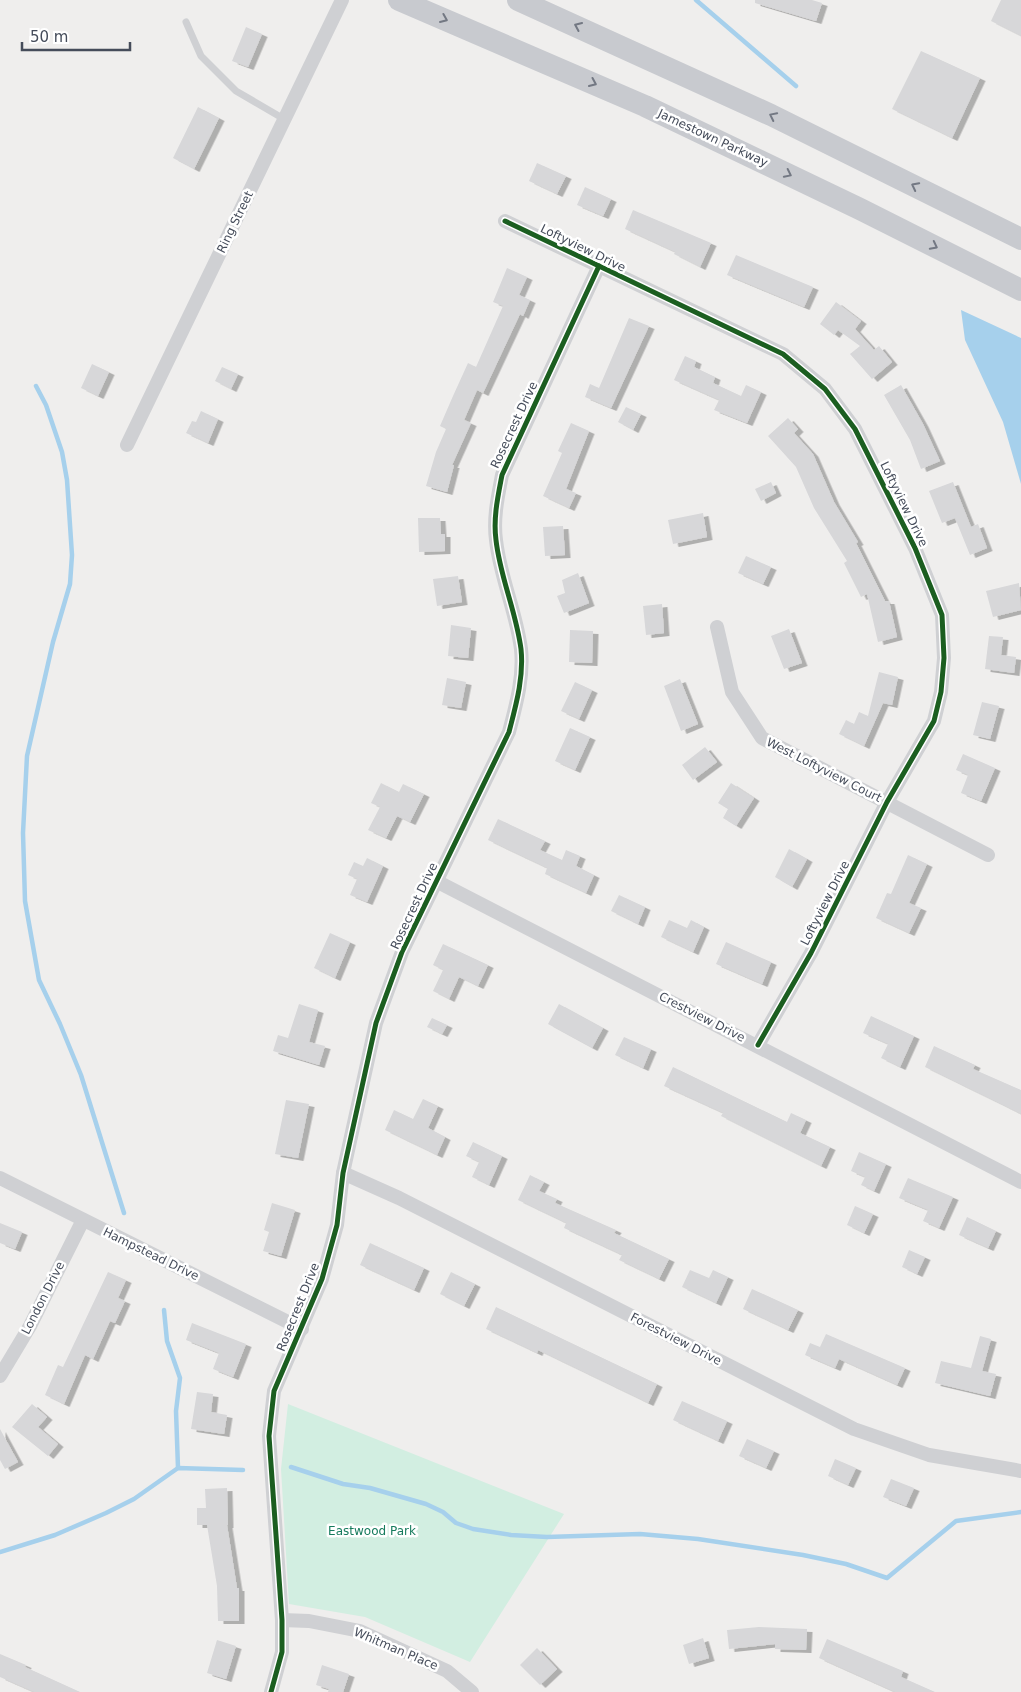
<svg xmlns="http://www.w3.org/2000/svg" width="1021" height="1692" viewBox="0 0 1021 1692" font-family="'DejaVu Sans',sans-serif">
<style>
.green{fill:#d2eee1}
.water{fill:#a6d0ec}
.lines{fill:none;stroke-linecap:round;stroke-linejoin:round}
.stream{stroke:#a6d0ec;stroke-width:4.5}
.building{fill:#d7d7d9;filter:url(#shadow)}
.lane{stroke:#cfd0d3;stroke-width:7}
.street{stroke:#cfd0d3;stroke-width:14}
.primary{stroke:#c8cacf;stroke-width:22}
.cycleway-casing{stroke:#fff;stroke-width:8}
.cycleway{stroke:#1b5e20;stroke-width:5}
.oneway{stroke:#737883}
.labels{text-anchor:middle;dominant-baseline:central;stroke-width:5;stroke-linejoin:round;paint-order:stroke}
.street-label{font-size:12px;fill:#454c5a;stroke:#fff}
.park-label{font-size:12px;fill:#167b5d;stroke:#fff}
</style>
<defs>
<filter id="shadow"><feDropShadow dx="5.5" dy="3" stdDeviation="0" flood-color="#0004"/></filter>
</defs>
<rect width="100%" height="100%" fill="#efeeed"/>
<path class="green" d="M288,1404L564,1514L470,1662L365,1617L289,1604L281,1469Z"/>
<path class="water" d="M961,310L1021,338V484L1003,422L965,340Z"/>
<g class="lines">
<g class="stream">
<path d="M696,0L796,86"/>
<path d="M36,386L46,405L62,452L67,480L72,555L70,584L53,642L27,756L23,833L25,901L39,980L60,1024L81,1075L124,1213"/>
<path d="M164,1310L167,1341L180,1378L176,1411L178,1468"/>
<path d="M291,1467L343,1484L370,1488L426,1504L443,1512L456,1523L473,1529L511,1535L547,1537L640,1534L698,1539L803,1555L846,1564L887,1578L956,1521L1021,1512"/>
<path d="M0,1552L55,1535L106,1513L134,1499L178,1468L243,1470"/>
</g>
</g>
<g class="building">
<path d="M755,0H812L822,3L816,21L755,3Z"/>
<path d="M1001,0H1021V36L991,21Z"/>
<path d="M246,27L262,34L248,67L232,61Z"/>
<path d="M921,51L980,78L952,138L892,109Z"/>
<path d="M198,107L219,118L194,169L173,158Z"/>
<path d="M537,163L566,176L557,194L529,181Z"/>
<path d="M585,187L611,199L603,216L577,205Z"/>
<path d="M633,210L711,243L700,267L674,254L675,252L625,229Z"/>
<path d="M736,255L813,287L804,307L727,275Z"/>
<path d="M507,268L527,277L519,295L530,300L523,316L520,314L483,393L477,390L464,420L471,423L452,465H454L447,492L426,486L436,452L446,429L440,426L453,396L468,363L476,367L503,306L493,302Z"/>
<path d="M836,302L861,321L855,329L874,350L879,346L892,362L872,379L850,354L860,346L838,330L834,335L820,324Z"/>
<path d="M629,318L649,326L611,408L585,397L590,384L599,388Z"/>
<path d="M685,356L696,361L694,367L715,377L713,383L741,396L746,385L761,392L747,423L714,410L719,400L674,380Z"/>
<path d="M92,364L109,372L98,396L81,388Z"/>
<path d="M222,367L238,374L231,389L215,381Z"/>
<path d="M901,385L923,424L940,461L921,469L910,440L884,395Z"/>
<path d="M626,407L641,414L633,430L618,422Z"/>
<path d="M201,411L218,419L208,443L186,433L192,421L196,422Z"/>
<path d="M788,418L798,429L794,433L813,454L834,502L858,542L856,543L885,601H889L897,637L878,642L867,594L861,597L844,563L847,561L814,508L796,467L768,436Z"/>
<path d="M571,423L589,431L566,489L576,493L569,508L543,496L562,453L558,451Z"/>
<path d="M771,482L776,493L761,501L755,489Z"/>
<path d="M953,482L971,527L978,524L987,548L970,555L955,518L942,523L929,491Z"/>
<path d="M703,513L707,537L673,544L668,520Z"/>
<path d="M418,518H440L441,534H445V551L419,552Z"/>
<path d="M563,526L565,555L545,556L543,527Z"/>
<path d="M746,556L771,567L763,584L738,573Z"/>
<path d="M578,573L589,603L564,613L557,596L565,593L562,580Z"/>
<path d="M458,576L462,602L437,606L433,579Z"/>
<path d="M1019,583L1021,610L993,617L986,591Z"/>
<path d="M662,604L664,633L646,635L643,606Z"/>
<path d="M451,625L471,628L468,658L448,656Z"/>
<path d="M789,629L802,663L784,669L771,636Z"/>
<path d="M570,630L593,631L592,663L569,662Z"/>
<path d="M989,636L1003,637L1001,655L1016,657L1014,673L985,669Z"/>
<path d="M879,672L898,677L892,705L883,703L864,746L839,734L846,720L854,724L859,712L868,716Z"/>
<path d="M447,678L466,682L461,708L442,705Z"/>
<path d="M680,679L698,724L681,731L664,686Z"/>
<path d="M575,682L592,690L579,719L561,711Z"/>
<path d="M982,702L999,706L990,739L973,735Z"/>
<path d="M570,728L590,737L575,770L555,761Z"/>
<path d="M705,747L717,762L693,780L682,765Z"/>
<path d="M963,754L995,768L981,801L961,793L968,775L956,770Z"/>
<path d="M381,783L399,792L403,784L424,794L410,822L397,816L386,838L368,830L380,807L371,803Z"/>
<path d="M731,783L754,798L736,826L723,818L728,809L718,803Z"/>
<path d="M498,819L545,841L540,850L562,860L566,850L580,856L576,866L594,875L586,893L545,874L547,868L488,840Z"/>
<path d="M789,849L807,859L792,887L775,877Z"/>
<path d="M908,855L927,864L909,903L921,908L909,933L876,918L887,893L891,894Z"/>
<path d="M367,858L383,866L367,902L350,895L357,879L348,875L354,862L363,866Z"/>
<path d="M619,895L645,907L638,924L611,911Z"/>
<path d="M669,920L687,928L691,920L704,927L693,952L661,937Z"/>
<path d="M330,933L350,942L335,978L314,968Z"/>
<path d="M726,942L771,962L762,984L716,964Z"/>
<path d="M443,944L488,965L478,986L459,977L449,999L433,991L443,970L433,965Z"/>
<path d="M299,1004L318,1010L309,1042L325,1046L319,1065L273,1051L278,1035L288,1038Z"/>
<path d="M559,1004L603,1028L592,1048L548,1024Z"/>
<path d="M871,1016L914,1036L900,1067L881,1058L888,1044L863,1033Z"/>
<path d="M432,1018L447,1025L442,1034L427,1027Z"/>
<path d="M624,1037L651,1049L643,1068L615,1055Z"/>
<path d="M934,1046L975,1065L973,1069L1021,1090V1114L925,1067Z"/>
<path d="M673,1067L787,1122L791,1113L806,1120L800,1133L830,1147L821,1166L721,1116L723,1113L664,1086Z"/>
<path d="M423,1099L438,1106L428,1128L445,1137L437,1155L385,1130L394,1110L413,1119Z"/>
<path d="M286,1100L309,1104L298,1158L275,1154Z"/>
<path d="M473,1142L502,1156L489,1185L472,1177L479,1162L466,1156Z"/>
<path d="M859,1152L886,1164L874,1191L861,1185L865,1177L851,1171Z"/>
<path d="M530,1175L544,1182L539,1191L557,1199L555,1203L616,1230L614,1233L669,1259L659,1279L619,1260L622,1255L564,1228L566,1223L518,1200Z"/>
<path d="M908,1178L953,1197L939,1228L923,1221L928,1210L899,1198Z"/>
<path d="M272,1203L295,1210L281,1256L263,1251L269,1232L264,1230Z"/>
<path d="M855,1206L873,1214L864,1233L847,1225Z"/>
<path d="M967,1217L996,1231L988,1248L959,1235Z"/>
<path d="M0,1223L22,1232L15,1249L0,1243Z"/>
<path d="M370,1243L424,1268L414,1290L360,1265Z"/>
<path d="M909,1250L925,1257L917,1274L902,1267Z"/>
<path d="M690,1270L709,1278L713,1270L728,1277L716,1303L682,1287Z"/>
<path d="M108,1272L126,1280L118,1298L125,1301L115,1323L110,1321L93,1359L85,1355L64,1404L45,1395L58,1365L63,1367Z"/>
<path d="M451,1272L475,1284L464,1306L440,1294Z"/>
<path d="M752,1289L798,1310L788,1330L743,1309Z"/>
<path d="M496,1307L657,1384L648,1403L538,1350L537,1353L486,1329Z"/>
<path d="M192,1323L246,1344L233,1377L213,1369L219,1353L186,1340Z"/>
<path d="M826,1334L905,1368L897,1385L839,1359L835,1368L805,1355L810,1343L820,1347Z"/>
<path d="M980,1336L991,1339L982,1371L996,1374L990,1396L935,1383L941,1361L971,1368Z"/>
<path d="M197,1392L213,1394L211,1412L227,1415L224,1434L191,1429Z"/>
<path d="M682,1401L727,1421L718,1441L673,1420Z"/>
<path d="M32,1404L47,1417L38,1427L58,1444L48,1456L12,1427Z"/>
<path d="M0,1429L18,1462L5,1469L0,1460Z"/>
<path d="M747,1439L774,1451L766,1468L739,1456Z"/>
<path d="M835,1459L856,1468L848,1485L828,1476Z"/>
<path d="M891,1479L914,1488L906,1506L883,1497Z"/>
<path d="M227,1488L228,1525H227L237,1588H239V1621H218L217,1586L207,1525H197V1508H206L205,1489Z"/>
<path d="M759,1627L807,1629L806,1650L775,1649V1644L729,1649L727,1630Z"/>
<path d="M703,1638L709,1658L689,1664L683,1645Z"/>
<path d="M827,1639L903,1671L901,1677L935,1692H895L819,1658Z"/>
<path d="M217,1640L236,1646L226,1679L207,1673Z"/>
<path d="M537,1648L557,1669L540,1685L520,1665Z"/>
<path d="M0,1654L26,1665L25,1667L80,1692H34L0,1677Z"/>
<path d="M322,1665L349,1674L343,1692H328L329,1689L316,1685Z"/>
</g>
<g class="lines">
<path class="lane" d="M186,22L201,56L236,91L284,119"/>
<g class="street">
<path d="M505,221L783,354L825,389L855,429L915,548L942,615L944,658L941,692L934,721L887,802L811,953L758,1045"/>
<path d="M127,445L342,0"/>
<path d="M717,627L732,692L762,738L988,855"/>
<path d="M436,881L1021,1182"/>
<path d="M343,1173L399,1198L854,1429L929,1455L1021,1471"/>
<path d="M0,1178L302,1329"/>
<path d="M0,1376L30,1326L83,1220"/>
<path d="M282,1620L309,1621L360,1631L447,1671L472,1692"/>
<path d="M271,1692L282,1652V1620L269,1436L274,1391L322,1279L337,1225L343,1173L376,1023L402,952L509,732C516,705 524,677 521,649C516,611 500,577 496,540C493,518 498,496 502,475L599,266"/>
</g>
<g class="primary">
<path d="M399,0L645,106L860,209L1021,290"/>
<path d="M518,0L771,115L1021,239"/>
</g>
<defs>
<g id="cycleway">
<path d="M505,221L783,354L825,389L855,429L915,548L942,615L944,658L941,692L934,721L887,802L811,953L758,1045"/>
<path d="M271,1692L282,1652V1620L269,1436L274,1391L322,1279L337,1225L343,1173L376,1023L402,952L509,732C516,705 524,677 521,649C516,611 500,577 496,540C493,518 498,496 502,475L599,266"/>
</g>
</defs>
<use href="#cycleway" class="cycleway-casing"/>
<use href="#cycleway" class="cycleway"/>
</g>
<defs><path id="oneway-chevron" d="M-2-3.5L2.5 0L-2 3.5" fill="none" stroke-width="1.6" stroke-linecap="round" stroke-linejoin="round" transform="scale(1.25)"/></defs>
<g class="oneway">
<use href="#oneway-chevron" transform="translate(444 19) rotate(23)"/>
<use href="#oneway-chevron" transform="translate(578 26) rotate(-156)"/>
<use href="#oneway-chevron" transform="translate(593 83) rotate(24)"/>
<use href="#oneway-chevron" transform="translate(773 116) rotate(-154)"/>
<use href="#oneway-chevron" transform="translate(788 174) rotate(26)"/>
<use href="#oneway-chevron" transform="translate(915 186) rotate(-153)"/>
<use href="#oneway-chevron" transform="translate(934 246) rotate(27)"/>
</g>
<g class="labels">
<g class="street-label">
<text transform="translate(713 138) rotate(25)">Jamestown Parkway</text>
<text transform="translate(235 222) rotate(-64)">Ring Street</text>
<text transform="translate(583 248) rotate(26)">Loftyview Drive</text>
<text transform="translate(514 425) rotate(-65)">Rosecrest Drive</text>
<text transform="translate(904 504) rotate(64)">Loftyview Drive</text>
<text transform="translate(824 770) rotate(27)">West Loftyview Court</text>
<text transform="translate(825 903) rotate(-63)">Loftyview Drive</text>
<text transform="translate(414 906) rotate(-65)">Rosecrest Drive</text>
<text transform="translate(702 1017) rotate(27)">Crestview Drive</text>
<text transform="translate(151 1254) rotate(26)">Hampstead Drive</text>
<text transform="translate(43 1298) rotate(-63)">London Drive</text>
<text transform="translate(298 1307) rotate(-68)">Rosecrest Drive</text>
<text transform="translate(676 1339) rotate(27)">Forestview Drive</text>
<text transform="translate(396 1649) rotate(23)">Whitman Place</text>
</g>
<g class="park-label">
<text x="372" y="1531">Eastwood Park</text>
</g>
</g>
<path d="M22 42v8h108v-8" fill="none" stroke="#454c5a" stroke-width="2.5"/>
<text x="30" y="42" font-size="15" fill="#454c5a" stroke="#ffffff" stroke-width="4" paint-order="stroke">50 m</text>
</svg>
